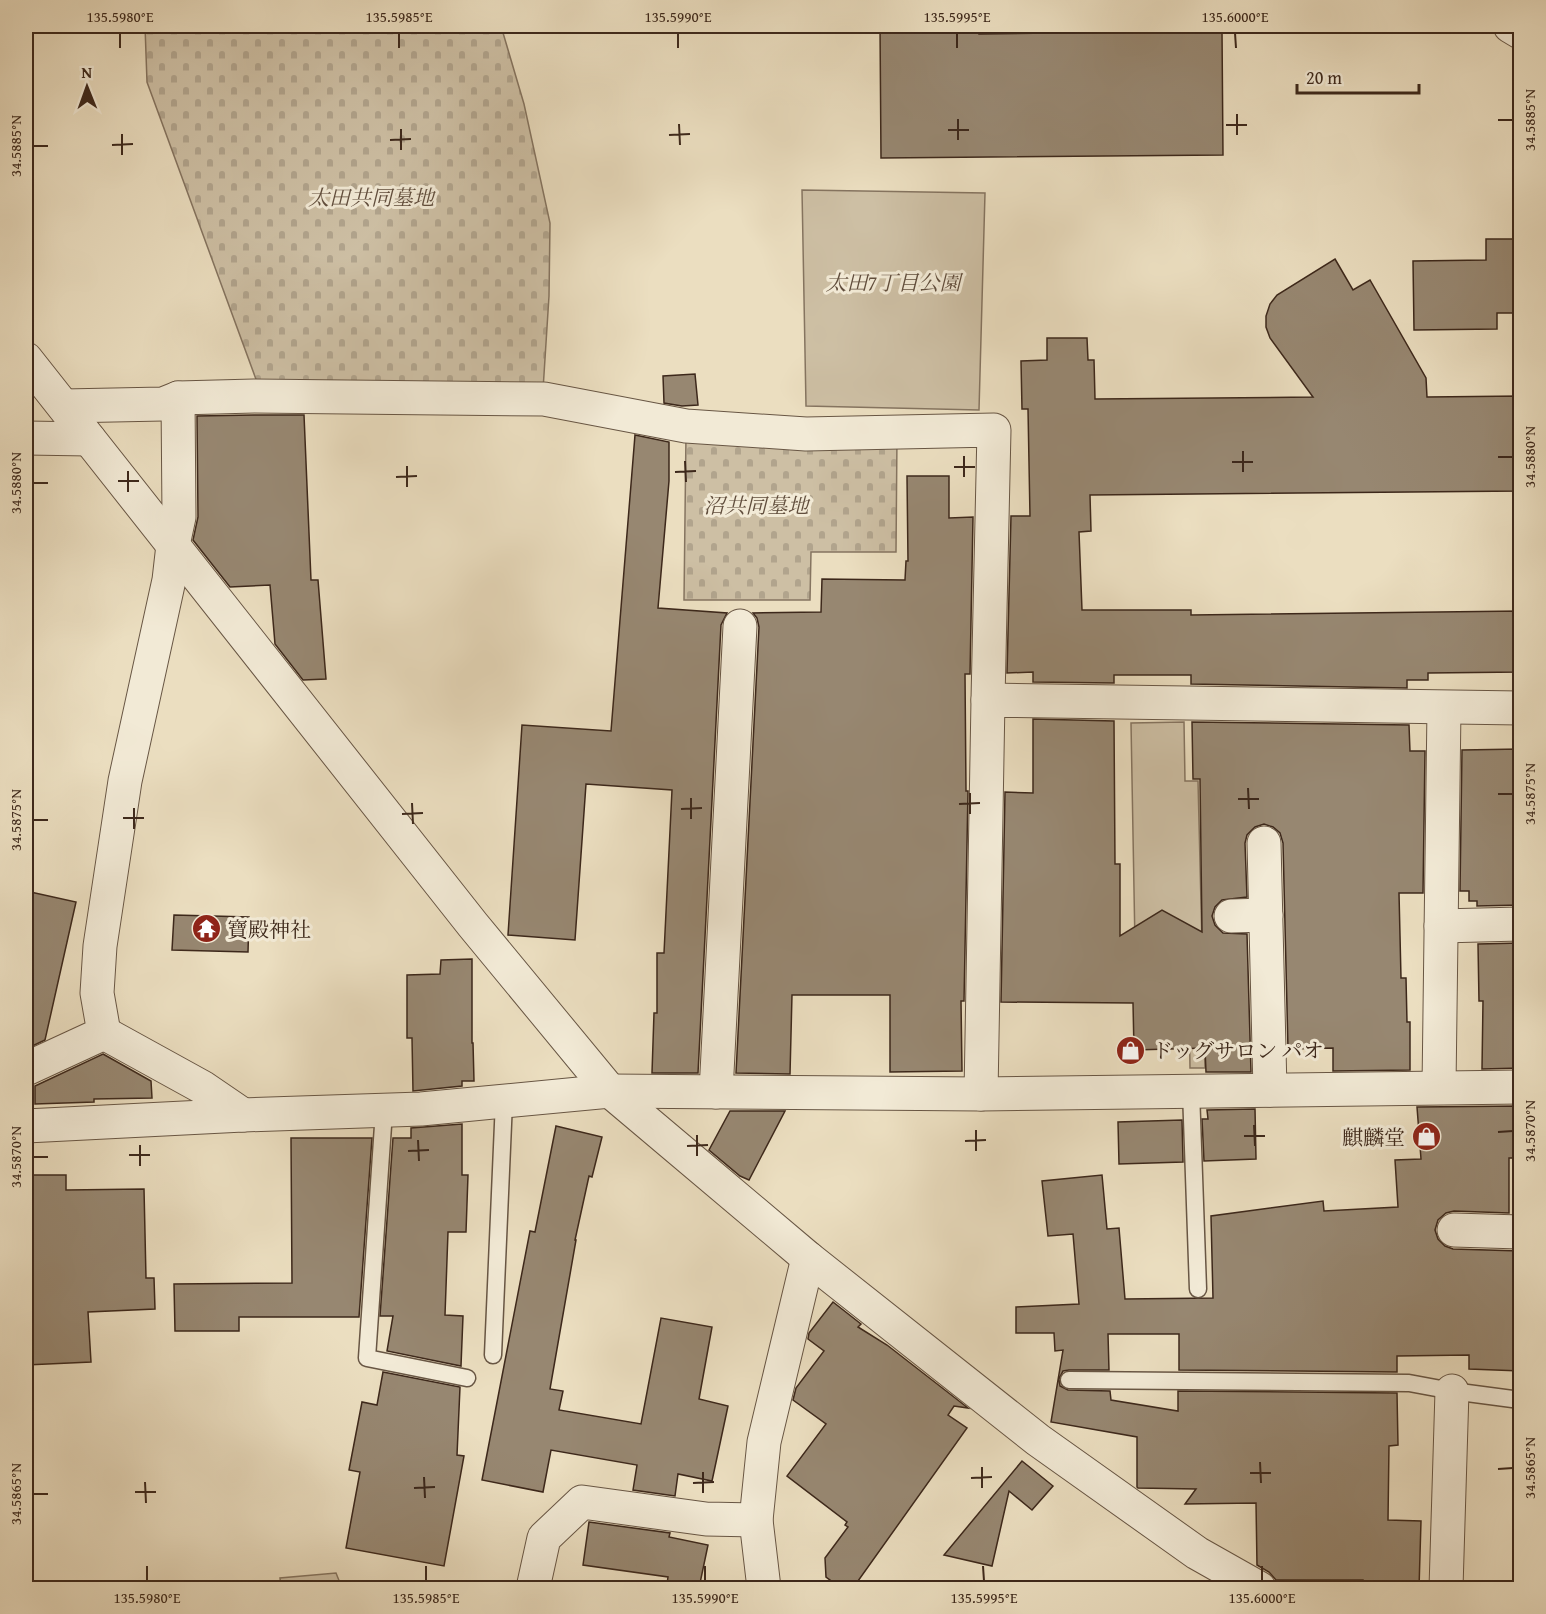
<svg xmlns="http://www.w3.org/2000/svg" width="1546" height="1614" viewBox="0 0 1546 1614" font-family="'Gentium Book Plus','Noto Serif JP',serif">
<style>
.cemetery{fill:url(#cemetery-stones);stroke:#857460;stroke-width:1.5}
.green{fill:#cdbfa4;stroke:#857460;stroke-width:1.5}
.building{fill:#978771;stroke:#3d281b;stroke-width:1.5}
.lines{fill:none;stroke-linecap:round;stroke-linejoin:round}
.service-casing{stroke:#685644;stroke-width:19}
.minor-casing{stroke:#685644;stroke-width:35}
.tertiary-casing{stroke:#685644;stroke-width:35}
.service{stroke:#f2ead6;stroke-width:16}
.minor{stroke:#f2ead6;stroke-width:33}
.tertiary{stroke:#f2ead6;stroke-width:33}
.ticks{fill:none;stroke:#3d281b;stroke-width:2}
.labels{text-anchor:middle;dominant-baseline:central;stroke-width:6;stroke-linejoin:round;paint-order:stroke}
.park-label{font-size:21px;font-style:italic;fill:#614e3d;stroke:#f2ead6}
.poi-label{font-size:21px;fill:#3d281b;stroke:#f2ead6;text-anchor:start}
.neatline{fill:none;stroke:#3d281b;stroke-width:2}
.ticks-label{font-size:15px;text-anchor:middle;fill:#3d281b}
</style>
<defs>
<pattern id="cemetery-stones" width="16" height="16" patternUnits="userSpaceOnUse" patternTransform="scale(1.5)"><rect width="16" height="16" fill="#cdbfa4"/><path d="M2 7V4a2 2 0 0 1 4 0v3zM10 15v-3a2 2 0 0 1 4 0v3z" fill="#b1a48d"/></pattern>
</defs>
<rect width="100%" height="100%" fill="#ebdec0"/>
<filter id="stains"><feTurbulence type="fractalNoise" baseFrequency=".00333" numOctaves="4"/><feColorMatrix values="0 0 0 0 .2 0 0 0 0 .09 0 0 0 0 .02 0 0 0 .5 -.17"/></filter>
<radialGradient id="worn" r=".72"><stop offset=".6" stop-color="#630" stop-opacity="0"/><stop offset="1" stop-color="#630" stop-opacity=".3"/></radialGradient>
<g class="cemetery">
<path d="M145,26H501L524,104L550,223L549,296L543,390L257,382L147,82Z"/>
<path d="M686,434L897,436L896,552H811L810,600H684Z"/>
</g>
<g class="green">
<path d="M802,190L985,193L979,410L806,406Z"/>
<path d="M1184,722L1185,781H1198L1205,1068H1190L1189,1000L1136,1001L1131,723Z"/>
<path d="M336,1573L342,1588H281L280,1578Z"/>
</g>
<g class="building">
<path d="M880,26H979V34L1051,33V26H1105V33L1222,31L1223,155L881,158Z"/>
<path d="M1486,239H1521V313H1497V329L1414,330L1413,261L1486,260Z"/>
<path d="M1335,259L1353,290L1370,280L1426,378L1427,397L1521,396V491L1090,495L1091,531L1079,532L1082,610H1191V615L1521,611V672L1428,673V680H1407V688L1191,684V675H1114V683L1033,682V672L1007,673L1011,516H1030L1028,409H1022L1021,361L1047,360V338H1087L1088,360H1094L1095,399L1313,397L1270,338L1266,327V316L1270,304L1277,295Z"/>
<path d="M695,374L698,405L682,406L664,403L663,376Z"/>
<path d="M254,415H304L311,580H318L326,679L303,680L275,644L270,585L230,587L193,540L198,517L197,416Z"/>
<path d="M635,435L669,442V481L658,608L727,613L721,625L698,1073H652L654,1013H657V953H664L672,790L586,784L575,940L508,935L522,725L611,731Z"/>
<path d="M907,476H949V518L973,517L970,674H965L966,791H968L964,1001H961L962,1071L890,1072V995H792L790,1074L736,1073L759,627L757,618L753,613L821,612L822,579L905,580L906,561H908Z"/>
<path d="M1033,719L1114,721L1115,864H1120V936L1162,910L1202,932L1200,779H1193L1192,722L1409,725L1410,751H1425L1423,893H1399L1401,978H1406L1407,1022H1410V1070L1333,1071V1048L1288,1049L1283,843L1280,833L1273,827L1264,824L1255,827L1247,835L1245,843L1247,897L1222,900L1215,907L1212,916L1215,925L1223,933L1247,934L1251,1072H1206L1205,1048L1134,1050L1133,1003L1001,1002L1005,792L1033,793Z"/>
<path d="M1520,749L1521,905L1477,906V901H1469V891H1460L1462,750Z"/>
<path d="M26,891L76,902L45,1040L26,1049Z"/>
<path d="M174,915L249,917L248,952L172,950Z"/>
<path d="M1521,943V1068L1482,1069L1483,1001H1479L1478,944Z"/>
<path d="M472,959V1043H473L474,1081H462V1086L413,1091L412,1038H407V975L440,974L441,960Z"/>
<path d="M103,1054L151,1081L152,1098L94,1099V1102L35,1104V1086Z"/>
<path d="M1521,1106V1158H1509V1213L1454,1211L1446,1213L1438,1220L1435,1230L1438,1239L1445,1246L1453,1249L1521,1251V1371L1469,1369V1355L1397,1356V1372L1179,1370V1334H1108L1109,1370H1069L1063,1371L1059,1379L1060,1386L1068,1390L1110,1391L1111,1400L1178,1411V1391L1397,1393L1398,1445L1389,1446L1388,1520L1421,1521L1419,1588L1363,1586V1580H1276L1269,1572L1257,1565L1256,1503L1185,1504L1196,1489L1138,1488L1137,1487V1437L1051,1422L1063,1350L1055,1351L1054,1333H1016V1307L1079,1304L1073,1234L1048,1236L1042,1181L1102,1175L1107,1229L1119,1228L1125,1299L1213,1298L1211,1216L1323,1201L1324,1211L1398,1207L1395,1160L1421,1159L1417,1107Z"/>
<path d="M1255,1109L1256,1159L1204,1161L1202,1119H1208L1207,1110Z"/>
<path d="M730,1111H785L749,1180L740,1176L709,1150Z"/>
<path d="M1182,1120L1183,1162L1119,1164L1118,1122Z"/>
<path d="M462,1124V1175H468L466,1232H448L445,1315L463,1316L461,1366L387,1351L393,1316H380L393,1138H411V1128Z"/>
<path d="M556,1126L602,1137L592,1177L589,1176L575,1240H576L550,1389L563,1391L559,1410L641,1424L661,1318L712,1327L699,1399L728,1406L712,1481L678,1474L675,1496L633,1490L637,1465L551,1450L543,1492L482,1480L530,1231L535,1232Z"/>
<path d="M291,1138H372L359,1317H239V1331H175L174,1284L292,1283Z"/>
<path d="M26,1175H66V1190L144,1189L146,1278H154L155,1309L88,1312L91,1362L26,1365V1324H31V1243H26Z"/>
<path d="M833,1302L861,1324L858,1327L887,1345L968,1408L954,1406L948,1415L967,1428L853,1588H841L826,1577L825,1558L848,1527L845,1525L847,1522L787,1476L826,1424L793,1400L796,1388L824,1351L808,1339L809,1333Z"/>
<path d="M383,1372L460,1387L457,1455L464,1456L444,1566L346,1548L360,1472L349,1470L362,1402L377,1405Z"/>
<path d="M1022,1461L1053,1486L1032,1510L1009,1491L992,1566L944,1555Z"/>
<path d="M589,1522L670,1533L669,1537L708,1545L699,1588L667,1584L668,1577L583,1565Z"/>
</g>
<g class="lines">
<defs>
<g id="service">
<path d="M1191,1091L1198,1289"/>
<path d="M384,1111L367,1358L467,1378"/>
<path d="M493,1355L504,1101"/>
<path d="M1069,1380L1409,1383L1452,1391L1520,1400"/>
</g>
<g id="minor">
<path d="M26,359L473,925L610,1091L808,1258L1038,1440L1197,1553L1259,1588"/>
<path d="M64,406L163,404L178,398L254,396L544,399L686,426L806,434L994,430L988,700"/>
<path d="M26,438L89,439"/>
<path d="M1264,843L1270,1090"/>
<path d="M1231,916L1266,915"/>
<path d="M1441,926L1520,924"/>
<path d="M104,1033L202,1087L243,1115"/>
<path d="M26,1069L104,1033L97,993L100,946L125,781L169,580L173,545L179,517L178,398"/>
<path d="M1439,1087L1444,708"/>
<path d="M716,1092L740,626"/>
<path d="M981,1094L988,700L1520,708"/>
<path d="M1454,1230L1520,1232"/>
<path d="M533,1588L544,1538L582,1502L706,1519L756,1520"/>
<path d="M764,1588L756,1520L764,1442L808,1258"/>
<path d="M1446,1588L1452,1391"/>
</g>
<g id="tertiary">
<path d="M1510,26L1520,32"/>
<path d="M26,1126L243,1115L421,1109L610,1091L981,1094L1520,1087"/>
</g>
</defs>
<use href="#service" class="service-casing"/>
<use href="#minor" class="minor-casing"/>
<use href="#tertiary" class="tertiary-casing"/>
<use href="#service" class="service"/>
<use href="#minor" class="minor"/>
<use href="#tertiary" class="tertiary"/>
</g>
<path class="ticks" d="M120,33V48M399,33V48M678,33V48M957,33V48M1235,33L1236,48M1237,114V135M958,119V140M1498,120H1513M679,124L680,145M1226,125H1247M401,129V150M948,130H969M122,134V155M669,135L690,134M390,140L411,139M112,145L133,144M33,146H48M1243,451V472M964,456V477M1498,457H1513M685,461L686,482M1232,462H1253M407,466V487M954,467H975M128,471V492M675,472L696,471M396,477L417,476M118,481H139M33,483H48M1248,788L1249,809M970,793V814M1498,794H1513M691,798V819M1238,799H1259M412,803L413,824M959,804L980,803M134,808V829M681,809L702,808M402,814L423,813M123,818H144M33,820H48M1254,1125L1255,1146M976,1130V1151M1498,1132L1513,1131M697,1135V1156M1244,1136H1265M418,1140L419,1161M965,1141L986,1140M140,1145V1166M687,1146L708,1145M408,1151L429,1150M129,1155H150M33,1157H48M1260,1462L1261,1483M982,1467V1488M1498,1469L1513,1468M703,1472V1493M1250,1473H1271M424,1477L425,1498M971,1478L992,1477M145,1482L146,1503M693,1483L714,1482M414,1488L435,1487M135,1492H156M33,1494H48M147,1566V1581M426,1566V1581M705,1566V1581M983,1566L984,1581M1262,1566V1581"/>
<defs>
<symbol id="temple-disc" viewBox="-11 -11 22 22"><circle r="9.5" fill="#8f2418" stroke="#f2ead6"/><path d="M0-6L5-2H3V0L6.5 2.5H4V6H1.5V3h-3V6H-4V2.5H-6.5L-3 0V-2H-5Z" fill="#fff"/></symbol>
<symbol id="shop-disc" viewBox="-11 -11 22 22"><circle r="9.5" fill="#8f2418" stroke="#f2ead6"/><path d="M-5-2.5h2.3a2.7 3.5 0 0 1 5.4 0H5L5.5 6h-11ZM-1.5-2.5h3a1.5 2.3 0 0 0-3 0Z" fill="#fff"/></symbol>
</defs>
<g fill-rule="evenodd">
<use href="#temple-disc" x="190" y="912" width="33" height="33"/>
<use href="#shop-disc" x="1114" y="1034" width="33" height="33"/>
<use href="#shop-disc" x="1410" y="1120" width="33" height="33"/>
</g>
<g class="labels">
<g class="park-label">
<text x="371" y="197">太田共同墓地</text>
<text x="893" y="282">太田7丁目公園</text>
<text x="756" y="505">沼共同墓地</text>
</g>
<g class="poi-label">
<text x="227" y="929">寶殿神社</text>
<text x="1152" y="1050">ドッグサロン パオ</text>
<text x="1405" y="1137" text-anchor="end">麒麟堂</text>
</g>
</g>
<rect width="1546" height="1614" fill="none" stroke="#ebdec0" stroke-width="66"/>
<g transform="translate(87 87) rotate(359)" stroke="#f2ead6" stroke-width="4.5" paint-order="stroke">
<path d="M0-4.5L10 22L0 15L-10 22Z" fill="#3d281b"/>
<text y="-9" font-size="16" font-weight="bold" text-anchor="middle" fill="#3d281b">N</text>
</g>
<path d="M1297 84v9h122v-9" fill="none" stroke="#3d281b" stroke-width="3"/>
<text x="1306" y="84" font-size="18" fill="#3d281b" stroke="#f2ead6" stroke-width="4.5" paint-order="stroke">20 m</text>
<rect x="33" y="33" width="1480" height="1548" class="neatline"/>
<g class="ticks-label">
<text x="120" y="22">135.5980°E</text>
<text x="399" y="22">135.5985°E</text>
<text x="678" y="22">135.5990°E</text>
<text x="957" y="22">135.5995°E</text>
<text x="1235" y="22">135.6000°E</text>
<text transform="translate(1530 120) rotate(-90)" y="5">34.5885°N</text>
<text transform="translate(16 146) rotate(-90)" y="5">34.5885°N</text>
<text transform="translate(1530 457) rotate(-90)" y="5">34.5880°N</text>
<text transform="translate(16 483) rotate(-90)" y="5">34.5880°N</text>
<text transform="translate(1530 794) rotate(-90)" y="5">34.5875°N</text>
<text transform="translate(16 820) rotate(-90)" y="5">34.5875°N</text>
<text transform="translate(1530 1131) rotate(-90)" y="5">34.5870°N</text>
<text transform="translate(16 1157) rotate(-90)" y="5">34.5870°N</text>
<text transform="translate(1530 1468) rotate(-90)" y="5">34.5865°N</text>
<text transform="translate(16 1494) rotate(-90)" y="5">34.5865°N</text>
<text x="147" y="1603">135.5980°E</text>
<text x="426" y="1603">135.5985°E</text>
<text x="705" y="1603">135.5990°E</text>
<text x="984" y="1603">135.5995°E</text>
<text x="1262" y="1603">135.6000°E</text>
</g>
<rect width="100%" height="100%" filter="url(#stains)"/>
<rect width="100%" height="100%" fill="url(#worn)"/>
</svg>
